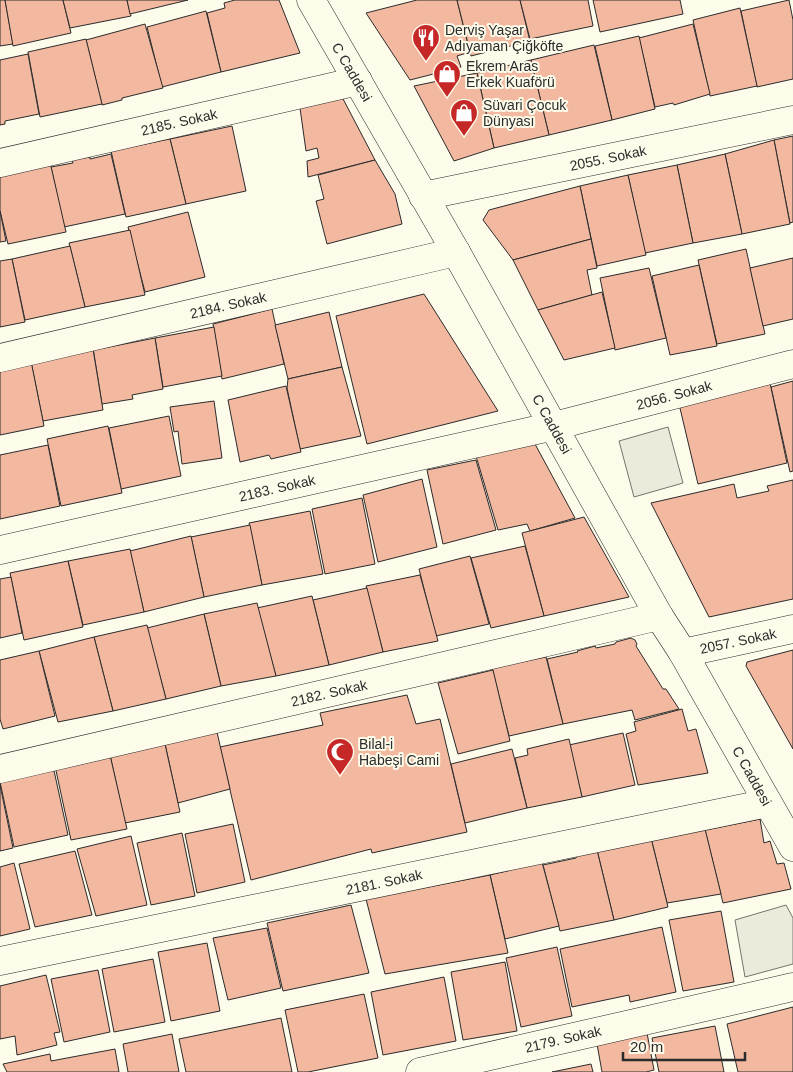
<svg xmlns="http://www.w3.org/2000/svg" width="793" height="1072" viewBox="0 0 793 1072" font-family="Helvetica,sans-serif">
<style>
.green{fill:#ecebdb;stroke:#74746e}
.building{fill:#f2b8a0;stroke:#2b2b2b}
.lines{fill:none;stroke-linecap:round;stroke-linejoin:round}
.street-casing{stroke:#2b2b2b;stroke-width:29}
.secondary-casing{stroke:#2b2b2b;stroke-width:29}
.street{stroke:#fdfbea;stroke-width:28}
.secondary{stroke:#fdfbea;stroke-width:28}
.labels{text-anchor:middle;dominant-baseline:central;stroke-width:4;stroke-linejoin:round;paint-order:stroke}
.poi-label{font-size:14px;fill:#2b2b2b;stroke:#fdfbea;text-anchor:start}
.street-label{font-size:14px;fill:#2b2b2b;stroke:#fdfbea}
</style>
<rect width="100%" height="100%" fill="#fdfbea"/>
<g class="green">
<path d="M668,427L683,483L634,497L619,441Z"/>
<path d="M786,905L793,918V964L745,977L735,920Z"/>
</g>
<g class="building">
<path d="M0,0H5L13,44L0,46Z"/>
<path d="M5,0H63L71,33L13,46Z"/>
<path d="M63,0H127L131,16L70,28Z"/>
<path d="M127,0H188L130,14Z"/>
<path d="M235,0H279L300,53L221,72L207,13L225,8L224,3Z"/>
<path d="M417,0H457L470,52L457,56L461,67L410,80L366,13Z"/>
<path d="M457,0H520L530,41L471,56Z"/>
<path d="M520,0H588L593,26L530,39Z"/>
<path d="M593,0H680L683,14L600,32Z"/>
<path d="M789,0L793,20V79L757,87L741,11Z"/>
<path d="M740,8L757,86L710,96L693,20Z"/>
<path d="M206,11L221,72L162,87L147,27Z"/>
<path d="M145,24L163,88L122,98V100L102,105L86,40Z"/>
<path d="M693,24L710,94L674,105L673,103L655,107L639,38Z"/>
<path d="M639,36L655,109L612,120L595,46Z"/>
<path d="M86,39L102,104L40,117L28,52Z"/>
<path d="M594,45L612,120L549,135L531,60Z"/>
<path d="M28,54L39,114L5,121V124L0,125V60Z"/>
<path d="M531,60L549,135L494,148L477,73Z"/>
<path d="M477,73L494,148L454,161L414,86Z"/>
<path d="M341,95L375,160L308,177L307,161L319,158L317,148L306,151L300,108Z"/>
<path d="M232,126L246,191L186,204L170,139Z"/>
<path d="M793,136V222L790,223L774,140Z"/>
<path d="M170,139L186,204L126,217L111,151Z"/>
<path d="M774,140L790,224L742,234L725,154Z"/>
<path d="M111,154L125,214L64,227L51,167L73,163L72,160L90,157V159Z"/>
<path d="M725,154L742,234L693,243L677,165Z"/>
<path d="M375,160L395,194L402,224L327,244L316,201L324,199L318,175Z"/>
<path d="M50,162L66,232L8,244L0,211V173Z"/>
<path d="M677,165L693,243L645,253L628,175Z"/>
<path d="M628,175L646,255L597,266L580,186Z"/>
<path d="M580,186L591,239L513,260L483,220L489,210Z"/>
<path d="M0,211L6,241L0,242Z"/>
<path d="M188,212L205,277L145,292L128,227Z"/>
<path d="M130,230L145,295L85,307L69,243Z"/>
<path d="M591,239L597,268L587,270L592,295L538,310L513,260Z"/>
<path d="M70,246L85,307L25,320L12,259Z"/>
<path d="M746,249L765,334L717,344L698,260Z"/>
<path d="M793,258V319L763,326L750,268Z"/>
<path d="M12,259L25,322L0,327V261Z"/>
<path d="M699,265L717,346L670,355L652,276Z"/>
<path d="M649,268L666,338L615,350L600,278Z"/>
<path d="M602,292L615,348L564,360L538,310Z"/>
<path d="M424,294L498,411L367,444L336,316Z"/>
<path d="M272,309L284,364L222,379L213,324Z"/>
<path d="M329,312L342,367L288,379L275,325Z"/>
<path d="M214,327L222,376L163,387L155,338Z"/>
<path d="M155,338L163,389L132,395L133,399L102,404L93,348H104Z"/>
<path d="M93,349L103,410L43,421L31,362Z"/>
<path d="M31,361L44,426L0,435V367Z"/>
<path d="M342,367L361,436L300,449L287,388L288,379Z"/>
<path d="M793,381V471L790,472L771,387Z"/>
<path d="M770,383L787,463L698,484L679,404Z"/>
<path d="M286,386L301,452L271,459L269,455L240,462L228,400Z"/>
<path d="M214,401L222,458L182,464L178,431L174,432L170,407Z"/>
<path d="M169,416L181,476L121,489L109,428Z"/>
<path d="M108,426L122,493L61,506L47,439Z"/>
<path d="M535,444L575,518L530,531L527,524L498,530L476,456Z"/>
<path d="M48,445L60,506L0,519V455Z"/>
<path d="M476,460L496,530L443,544L427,470Z"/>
<path d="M422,479L437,547L378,562L363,495Z"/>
<path d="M793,480V599L709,617L651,503L734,484L737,498L769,491L767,486Z"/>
<path d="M362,498L375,564L325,574L312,509Z"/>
<path d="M310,511L323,574L262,585L249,523Z"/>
<path d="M584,517L629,597L544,616L522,533Z"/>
<path d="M250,525L262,585L204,597L191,537Z"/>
<path d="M191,536L204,597L144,612L130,551Z"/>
<path d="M525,546L544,616L491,628L471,558Z"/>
<path d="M130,549L144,612L83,625L68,561Z"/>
<path d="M470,556L489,624L436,636L419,569Z"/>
<path d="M68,561L83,627L24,640L10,573Z"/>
<path d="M420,575L438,641L383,652L366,586Z"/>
<path d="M11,577L22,633L0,638V579Z"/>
<path d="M367,588L383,652L329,665L313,600Z"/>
<path d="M312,596L329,665L276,676L257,608Z"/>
<path d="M257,603L276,676L221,686L204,614Z"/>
<path d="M204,614L221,686L166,699L147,628Z"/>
<path d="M147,625L166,699L113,711L94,637Z"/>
<path d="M94,637L113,711L58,722L39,651Z"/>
<path d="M631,638L635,640L637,644L636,646L663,689H666L679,709L635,720L632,710L563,724L547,659L578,652L577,651L595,646L596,648L615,644L616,642Z"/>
<path d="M793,650V749L746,666L747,662Z"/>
<path d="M39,651L55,716L3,729L0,719V660Z"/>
<path d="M546,657L563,724L509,736L492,668Z"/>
<path d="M493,670L510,741L458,754L438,683Z"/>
<path d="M407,695L416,724L440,719L467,832L372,853L371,849L251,880L220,747L323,725L320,713Z"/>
<path d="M682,709L688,731L696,729L708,773L638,785L626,734L636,731L634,722Z"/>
<path d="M217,732L230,789L178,803L165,744Z"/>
<path d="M623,733L635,785L582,797L569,745Z"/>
<path d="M569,739L582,797L527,808L515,758L528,755L527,749Z"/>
<path d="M165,744L180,812L125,823L110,755Z"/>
<path d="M512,749L527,808L465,823L451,764Z"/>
<path d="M110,755L127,829L71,840L55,766Z"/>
<path d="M53,766L68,835L14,847L0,782Z"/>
<path d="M0,785L13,848L0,851Z"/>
<path d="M760,819L764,843L770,841L777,864L784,863L791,889L723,903L705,830Z"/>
<path d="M233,824L245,882L197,893L185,834Z"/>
<path d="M705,829L721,894L667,903L651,838Z"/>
<path d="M182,833L195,896L151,905L137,843Z"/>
<path d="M131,836L147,905L96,916L77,849Z"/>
<path d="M651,838L668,907L614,920L597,850Z"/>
<path d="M597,850L614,920L560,931L543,865L576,858L578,855Z"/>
<path d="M75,851L92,915L35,927L19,864Z"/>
<path d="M542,862L559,926L505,939L490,875Z"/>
<path d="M14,863L30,929L0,936V867Z"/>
<path d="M490,875L508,953L385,974L366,899Z"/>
<path d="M351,905L369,973L283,991L267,923Z"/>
<path d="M721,911L734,982L683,991L669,920Z"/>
<path d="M662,927L676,992L630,1002L629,995L572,1007L560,949Z"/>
<path d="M267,928L281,988L228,1000L213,938Z"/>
<path d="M207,943L220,1011L171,1021L158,952Z"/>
<path d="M557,947L572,1016L521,1027L506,958Z"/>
<path d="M153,959L165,1022L114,1032L102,969Z"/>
<path d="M505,962L517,1031L463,1040L451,972Z"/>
<path d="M98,970L110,1032L64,1042L51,979Z"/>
<path d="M46,975L60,1032L54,1033L57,1045L17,1055L15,1036L0,1039V986Z"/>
<path d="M444,977L456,1041L383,1055L371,992Z"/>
<path d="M364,994L378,1058L308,1072H298L285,1010Z"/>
<path d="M793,1007V1072H738L727,1024Z"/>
<path d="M281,1018L292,1072H186L179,1039Z"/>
<path d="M715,1026L724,1072H659L652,1038Z"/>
<path d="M647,1033L654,1070L646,1072H602L597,1044Z"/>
<path d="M172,1034L179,1072H128L123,1044Z"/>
<path d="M115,1049L119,1072H7L3,1064L50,1054L51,1061Z"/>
<path d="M591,1064L593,1072H552Z"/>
</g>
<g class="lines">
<defs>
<g id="street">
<path d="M0,163L358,81"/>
<path d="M423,196L793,120"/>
<path d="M0,358L456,252"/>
<path d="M0,550L554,426L793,364"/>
<path d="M683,653L793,629"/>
<path d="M0,769L659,616"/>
<path d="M0,961L768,803"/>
<path d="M420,1072L793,987"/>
</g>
<path id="secondary" d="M311,0L456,252L659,616L683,653L793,847"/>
</defs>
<use href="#street" class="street-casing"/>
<use href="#secondary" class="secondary-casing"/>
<use href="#street" class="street"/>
<use href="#secondary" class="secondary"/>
</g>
<defs>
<symbol id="restaurant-pin" viewBox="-11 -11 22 30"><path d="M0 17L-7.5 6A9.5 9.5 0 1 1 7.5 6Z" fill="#c62828" stroke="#fdfbea"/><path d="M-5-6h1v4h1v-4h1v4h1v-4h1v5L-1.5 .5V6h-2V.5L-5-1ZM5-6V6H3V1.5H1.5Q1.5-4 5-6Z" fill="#fff"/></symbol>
<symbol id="shop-pin" viewBox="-11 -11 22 30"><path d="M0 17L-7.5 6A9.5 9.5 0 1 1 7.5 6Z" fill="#c62828" stroke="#fdfbea"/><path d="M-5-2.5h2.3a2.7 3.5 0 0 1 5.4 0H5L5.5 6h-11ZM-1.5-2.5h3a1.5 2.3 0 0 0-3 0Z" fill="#fff"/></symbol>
<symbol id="mosque-pin" viewBox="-11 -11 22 30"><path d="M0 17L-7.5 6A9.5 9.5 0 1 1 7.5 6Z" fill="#c62828" stroke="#fdfbea"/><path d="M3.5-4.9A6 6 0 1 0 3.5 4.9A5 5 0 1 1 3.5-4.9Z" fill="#fff"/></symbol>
</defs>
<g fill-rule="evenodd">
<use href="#restaurant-pin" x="410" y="22" width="32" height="43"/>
<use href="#shop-pin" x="431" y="58" width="32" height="43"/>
<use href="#shop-pin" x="448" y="97" width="32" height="43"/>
<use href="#mosque-pin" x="324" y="736" width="32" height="43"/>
</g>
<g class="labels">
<g class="poi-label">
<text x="445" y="30">Derviş Yaşar<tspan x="445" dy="16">Adıyaman Çiğköfte</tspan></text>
<text x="466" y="66">Ekrem Aras<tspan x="466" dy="16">Erkek Kuaförü</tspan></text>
<text x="483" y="105">Süvari Çocuk<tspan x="483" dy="16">Dünyası</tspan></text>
<text x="359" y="744">Bilal-i<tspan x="359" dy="16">Habeşi Cami</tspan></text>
</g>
<g class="street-label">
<text transform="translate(352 72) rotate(60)">C Caddesi</text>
<text transform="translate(179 122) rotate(-13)">2185. Sokak</text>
<text transform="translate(608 158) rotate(-12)">2055. Sokak</text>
<text transform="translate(228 305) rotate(-13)">2184. Sokak</text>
<text transform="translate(674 395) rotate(-15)">2056. Sokak</text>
<text transform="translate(552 424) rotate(61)">C Caddesi</text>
<text transform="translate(277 488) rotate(-13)">2183. Sokak</text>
<text transform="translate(738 641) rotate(-12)">2057. Sokak</text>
<text transform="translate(329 693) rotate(-13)">2182. Sokak</text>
<text transform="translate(752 776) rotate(61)">C Caddesi</text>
<text transform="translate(384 882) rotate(-12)">2181. Sokak</text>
<text transform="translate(563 1039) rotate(-13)">2179. Sokak</text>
</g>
</g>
<path d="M623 1052v8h122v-8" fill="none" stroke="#2b2b2b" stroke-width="2.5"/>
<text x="630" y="1052" font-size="15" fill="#2b2b2b" stroke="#fdfbea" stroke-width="4" paint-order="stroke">20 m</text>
</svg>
